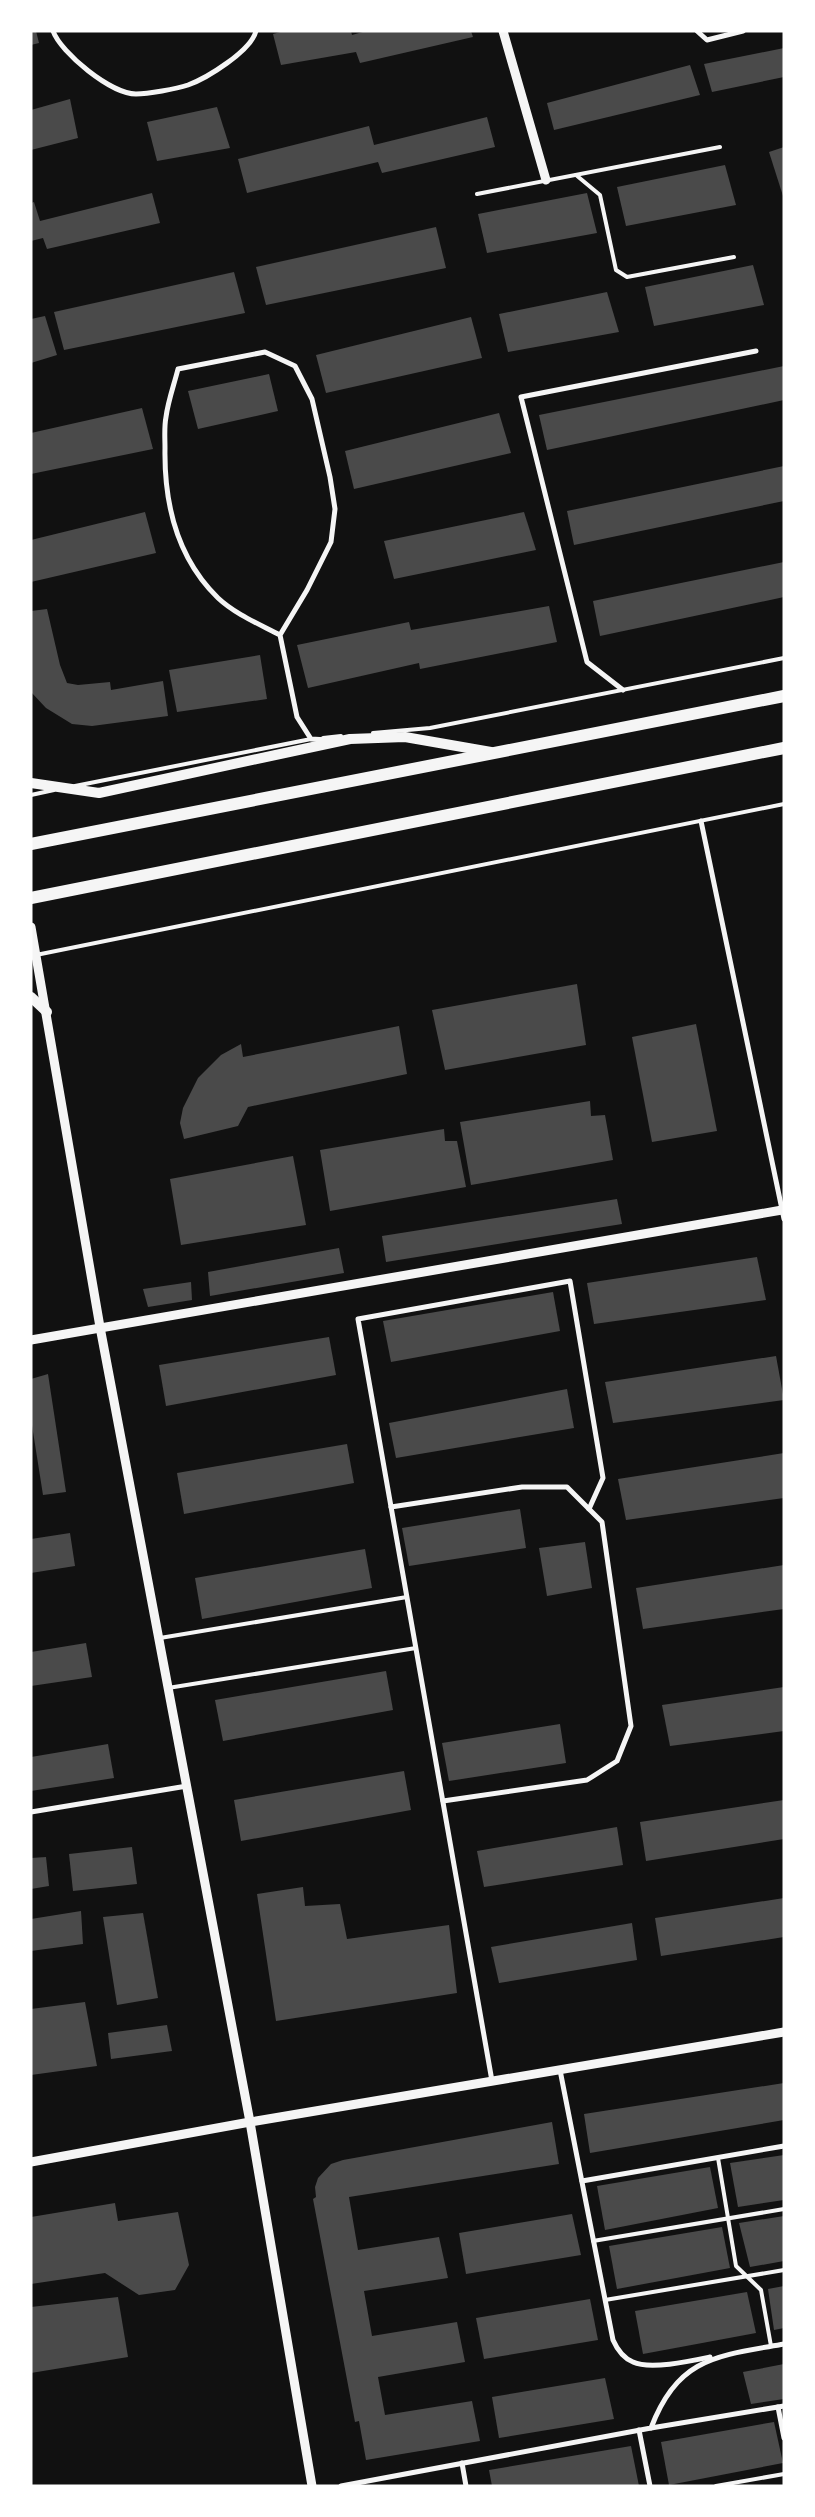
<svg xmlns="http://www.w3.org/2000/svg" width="815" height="2517" viewBox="0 0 815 2517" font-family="Raleway,sans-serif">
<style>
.building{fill:#4a4a4a}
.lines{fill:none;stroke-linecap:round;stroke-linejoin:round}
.service{stroke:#f5f5f5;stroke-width:4}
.minor{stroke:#f5f5f5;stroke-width:5}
.tertiary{stroke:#f5f5f5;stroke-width:9}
.secondary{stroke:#f5f5f5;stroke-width:10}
.primary{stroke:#f5f5f5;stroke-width:12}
</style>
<rect width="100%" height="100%" fill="#111"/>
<g class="building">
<path d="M31,31H36L39,43L31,45Z"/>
<path d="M284,31H351L352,35L366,31H471L473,37L360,63L356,52L281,65L273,34Z"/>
<path d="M784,48V77L712,92L704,64Z"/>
<path d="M690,65L700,95L554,130L547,103Z"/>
<path d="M70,99L78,138L31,150V110Z"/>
<path d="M217,107L230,148L157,161L147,122Z"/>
<path d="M487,117L495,147L382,173L378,162L247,193L238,159L369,126L374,145Z"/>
<path d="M784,147V196H783L769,152Z"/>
<path d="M725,165L736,205L626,226L617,187Z"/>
<path d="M152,193L160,223L47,249L43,238L31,241V203L34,202L40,221Z"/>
<path d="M587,193L597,233L487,253L478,214Z"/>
<path d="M436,227L446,268L266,305L256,267Z"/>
<path d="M753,265L764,305L654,326L645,287Z"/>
<path d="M234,272L245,313L64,350L54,312Z"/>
<path d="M607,292L619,332L508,352L499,314Z"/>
<path d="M45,316L57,355L31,363V319Z"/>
<path d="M471,317L482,358L326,393L316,355Z"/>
<path d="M784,366V400L547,450L539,415Z"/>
<path d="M269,374L278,411L198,429L188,391Z"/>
<path d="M142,408L153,449L31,474V433Z"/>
<path d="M499,413L511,453L354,489L345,451Z"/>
<path d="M784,466V501L574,545L567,511Z"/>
<path d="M145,512L156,553L31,582V540Z"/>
<path d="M524,512L536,550L394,579L384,541Z"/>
<path d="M784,562V597L600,636L593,601Z"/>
<path d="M549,606L557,642L420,669L419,663L308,688L297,645L409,622L411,630Z"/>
<path d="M47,609L60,665L67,683L78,685L110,682L111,690L163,681L168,716L92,726L72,724L46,708L31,692V611Z"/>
<path d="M260,655L267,699L177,712L169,670Z"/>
<path d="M577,984L586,1045L445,1070L432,1010Z"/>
<path d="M696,1024L717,1131L652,1142L632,1037Z"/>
<path d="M399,1026L407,1074L248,1107L238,1126L184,1139L180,1123L183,1108L198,1078L221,1055L241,1044L243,1057Z"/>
<path d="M590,1101L591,1116L605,1115L613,1160L471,1185L460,1122Z"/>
<path d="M444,1129L445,1141H457L466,1187L330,1211L320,1150Z"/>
<path d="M293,1156L306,1225L181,1245L170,1179Z"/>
<path d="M617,1199L622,1224L386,1262L382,1236Z"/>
<path d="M339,1248L344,1273L210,1296L208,1272Z"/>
<path d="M757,1257L766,1300L594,1324L587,1283Z"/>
<path d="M191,1282L192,1300L148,1307L143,1289Z"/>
<path d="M553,1292L560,1331L391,1362L383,1321Z"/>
<path d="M329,1337L336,1375L166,1406L159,1365Z"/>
<path d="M776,1356L784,1400L613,1423L605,1382Z"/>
<path d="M48,1374L66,1492L43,1495L31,1419V1379Z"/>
<path d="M567,1389L574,1428L396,1458L389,1423Z"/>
<path d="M347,1444L354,1483L184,1514L177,1473Z"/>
<path d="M784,1453V1498L626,1520L618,1479Z"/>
<path d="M520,1509L526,1548L409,1566L402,1528Z"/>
<path d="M70,1533L75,1566L31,1573V1539Z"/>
<path d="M585,1542L592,1588L547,1596L539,1548Z"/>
<path d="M365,1549L372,1588L202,1619L195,1578Z"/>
<path d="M784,1565V1609L643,1629L636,1588Z"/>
<path d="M86,1643L92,1677L31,1686V1652Z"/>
<path d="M386,1671L393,1710L223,1741L215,1700Z"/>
<path d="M784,1687V1731L670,1746L662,1705Z"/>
<path d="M560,1724L566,1763L449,1781L442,1743Z"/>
<path d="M108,1744L114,1778L31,1791V1757Z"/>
<path d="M404,1771L411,1810L241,1841L234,1800Z"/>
<path d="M784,1800V1839L646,1861L640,1822Z"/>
<path d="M617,1827L623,1865L484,1887L477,1851Z"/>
<path d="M132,1847L137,1884L73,1891L69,1854Z"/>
<path d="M46,1857L49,1886L31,1889V1858Z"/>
<path d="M303,1887L305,1906L340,1904L347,1939L449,1925L457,1993L276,2021L257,1894Z"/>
<path d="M784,1898V1937L661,1956L655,1918Z"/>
<path d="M81,1911L83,1944L31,1951V1919Z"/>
<path d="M143,1913L158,1998L117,2005L103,1917Z"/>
<path d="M632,1923L637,1960L499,1983L491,1947Z"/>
<path d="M85,2002L97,2066L31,2075V2009Z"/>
<path d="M167,2025L172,2051L111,2059L108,2033Z"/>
<path d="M784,2083V2120L590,2153L584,2114Z"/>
<path d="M552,2122L559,2164L349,2197L358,2250L439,2237L448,2278L364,2291L372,2336L457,2322L465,2362L378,2377L385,2415L472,2401L480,2441L366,2460L359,2421L355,2422L313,2199L316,2197L315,2187L318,2178L331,2164L343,2160Z"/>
<path d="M784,2155V2200L738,2207L730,2163Z"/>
<path d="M710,2167L718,2208L605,2230L597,2186Z"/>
<path d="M115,2203L118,2221L178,2212L189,2265L175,2290L139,2295L105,2273L31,2284V2217Z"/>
<path d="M572,2214L581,2255L466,2274L459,2233Z"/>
<path d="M784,2216V2261L750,2267L739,2223Z"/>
<path d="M722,2227L730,2268L617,2289L609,2246Z"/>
<path d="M784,2286V2328L774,2330L768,2289Z"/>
<path d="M747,2292L756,2333L643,2354L635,2311Z"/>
<path d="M118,2297L128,2357L31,2373V2307Z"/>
<path d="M590,2299L598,2340L484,2359L476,2318Z"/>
<path d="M784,2364V2399L751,2404L743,2372Z"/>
<path d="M605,2378L614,2419L499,2438L492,2397Z"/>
<path d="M774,2422L783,2463L669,2485L661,2442Z"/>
<path d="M631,2446L639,2486H492L489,2470Z"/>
</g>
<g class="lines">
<g class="service">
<path d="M576,175L600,195L616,270L627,277L734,257"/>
<path d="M477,194L720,147"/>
<path d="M373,733L430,728L784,658"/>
<path d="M323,738L341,736"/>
<path d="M75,786L311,739"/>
<path d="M31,795L54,790"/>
<path d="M31,956L784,804"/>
<path d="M160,1638L407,1597"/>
<path d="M168,1688L416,1648"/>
<path d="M718,2158L736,2266L761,2290L771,2346"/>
<path d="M593,2241L784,2209"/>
<path d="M605,2300L784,2270"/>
<path d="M716,2486L784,2474"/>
</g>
<g class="minor">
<path d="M53,31C61,53 111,94 136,94C148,94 176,89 188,85C207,78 251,51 256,31"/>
<path d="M697,31L707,40L743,31"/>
<path d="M280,635C259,624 235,614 218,598C177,558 164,504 165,448C165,438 164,427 166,417C168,401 174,385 178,369L265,352L295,366L312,399L330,477L335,509L331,542L307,590L280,635L297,717L311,739L329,740"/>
<path d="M623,690L587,662L521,397L756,351"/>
<path d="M701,821L784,1219"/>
<path d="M391,1507L522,1487H567L602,1522L631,1726L617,1761L587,1780L443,1801"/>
<path d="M31,1812L187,1786"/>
<path d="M560,2070L613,2340C617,2349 623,2358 633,2362C650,2370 691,2361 710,2357"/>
<path d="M492,2081L358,1319L570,1281L603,1478L589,1509"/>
<path d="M582,2181L784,2146"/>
<path d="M778,2407L784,2438"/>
<path d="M651,2428L784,2406"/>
<path d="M639,2430L650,2486"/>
<path d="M462,2463L466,2486"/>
<path d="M341,2486L651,2428C678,2357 717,2356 784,2344"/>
</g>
<g class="tertiary">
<path d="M503,31L546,180"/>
<path d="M31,927L100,1327L250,2122L312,2486"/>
<path d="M31,1340L782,1210"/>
<path d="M31,2162L250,2122L784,2032"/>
</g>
<g class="secondary">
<path d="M31,783L99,793L350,739L405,737L491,752"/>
<path d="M31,997L47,1012"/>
</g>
<g class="primary">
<path d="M31,844L784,696"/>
<path d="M31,898L784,748"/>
</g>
</g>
<rect width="815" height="2517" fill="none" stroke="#ffffff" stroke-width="65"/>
</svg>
